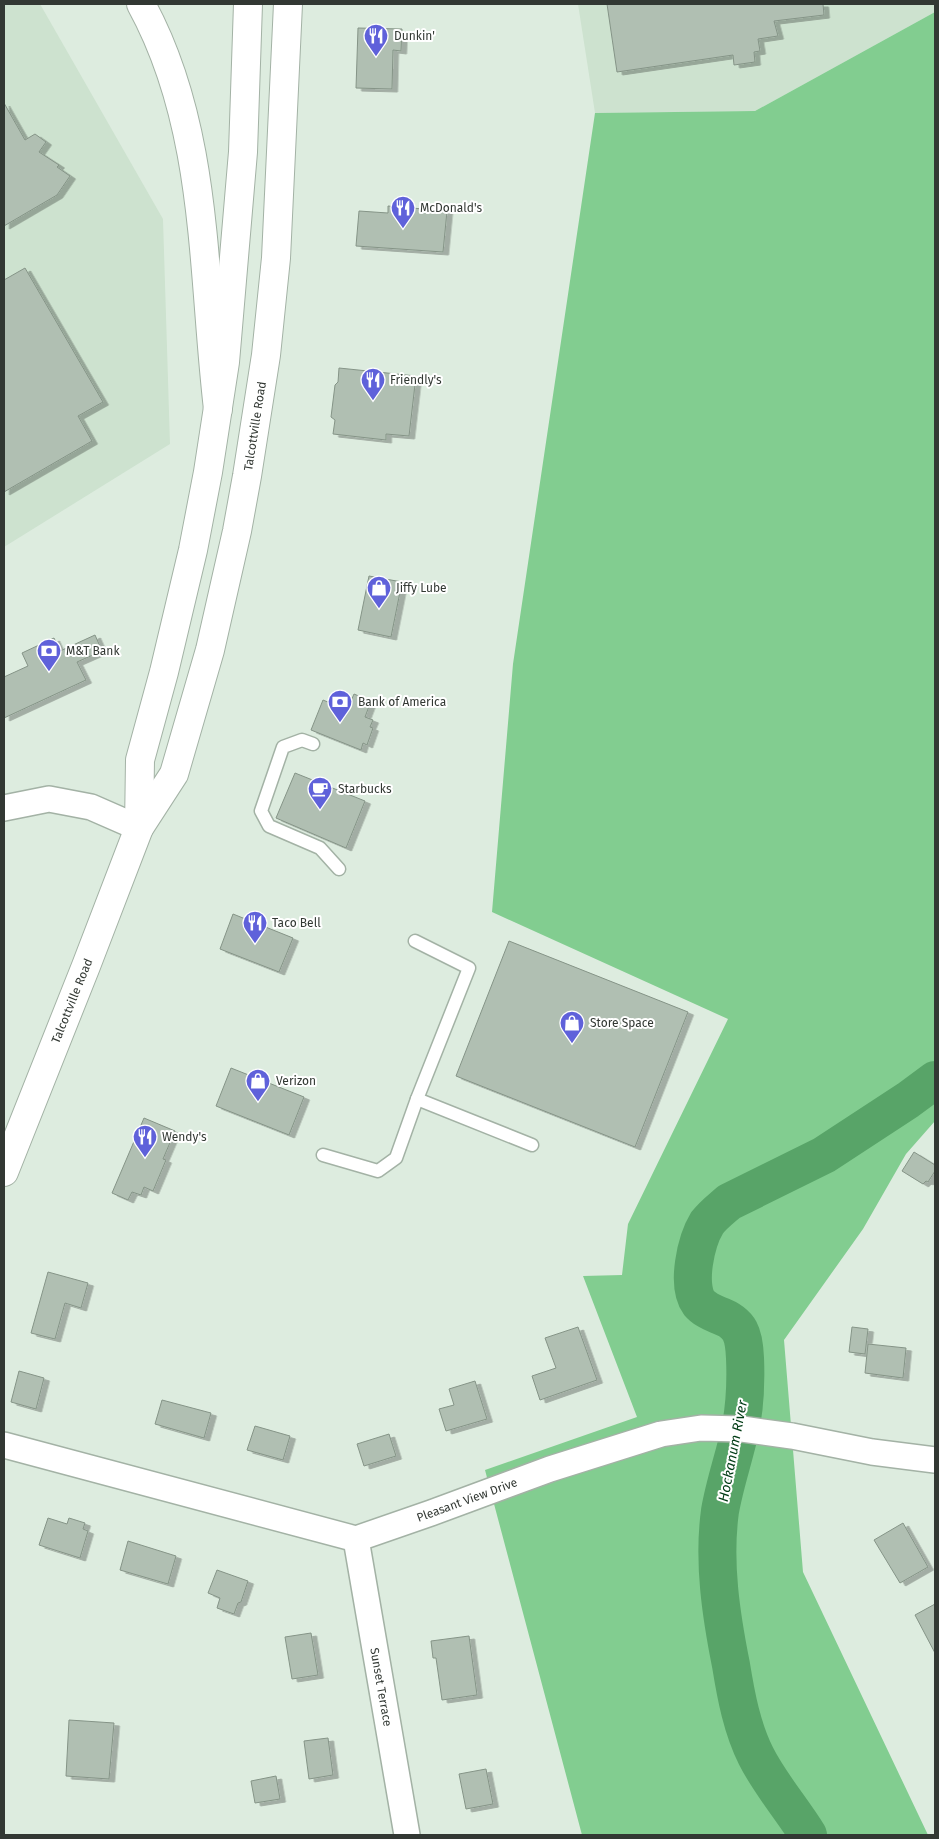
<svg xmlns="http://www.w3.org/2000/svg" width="939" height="1839" viewBox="0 0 939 1839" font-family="'Fira Sans',sans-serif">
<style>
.built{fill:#cde2cf}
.green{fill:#82cd90}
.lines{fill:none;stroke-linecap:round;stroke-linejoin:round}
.river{stroke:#58a468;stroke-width:38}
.building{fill:#b0bfb2;stroke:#859487;filter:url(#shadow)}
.service-casing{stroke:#a3b2a5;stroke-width:15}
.minor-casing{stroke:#a3b2a5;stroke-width:28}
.primary-casing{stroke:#a3b2a5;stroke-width:30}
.motorway-casing{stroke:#a3b2a5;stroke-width:30}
.service{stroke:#fff;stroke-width:12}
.minor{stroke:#fff;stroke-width:25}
.primary{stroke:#fff;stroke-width:28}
.motorway{stroke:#fff;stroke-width:28}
.labels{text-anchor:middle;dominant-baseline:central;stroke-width:4;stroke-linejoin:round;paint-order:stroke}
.poi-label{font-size:12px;fill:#323833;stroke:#fff;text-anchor:start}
.street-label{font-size:12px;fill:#323833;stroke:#fff}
.water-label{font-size:14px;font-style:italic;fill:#003c15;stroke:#fff}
</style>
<defs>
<filter id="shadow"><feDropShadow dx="5.5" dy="3" stdDeviation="0" flood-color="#0004"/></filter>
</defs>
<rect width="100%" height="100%" fill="#ddecdf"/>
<g class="built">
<path d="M4,4H40L163,219L170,444L4,547Z"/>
<path d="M578,4H935V12L755,111L595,113Z"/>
</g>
<path class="green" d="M935,12V1121L906,1154L863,1229L784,1340L803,1572L928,1835H582L485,1470L637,1417L583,1276L622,1275L628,1224L728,1019L492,912L513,664L595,113L755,111Z"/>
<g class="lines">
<path class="river" d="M808,1835C792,1809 770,1784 756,1756C742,1728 736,1696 731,1665C721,1615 713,1562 720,1511C725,1482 735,1455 741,1426C745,1404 746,1381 745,1358C744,1335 741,1323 718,1315C711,1312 704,1309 699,1303C686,1285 696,1241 707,1223C713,1215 721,1209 729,1202L824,1155L908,1100L935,1080"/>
</g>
<g class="building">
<path d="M607,4H823L824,15L774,21L778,36L758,39L760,51L754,52L755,62L734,65L733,55L617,72Z"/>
<path d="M358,28L402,29L401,51L393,50L392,89L356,88Z"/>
<path d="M4,103L25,140L35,134L46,142L39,152L59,165L57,167L70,176L57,195L4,226Z"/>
<path d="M388,206L447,211L443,252L356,246L359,211L388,213Z"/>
<path d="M25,268L103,402L78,416L92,441L4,492V280Z"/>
<path d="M339,368L416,376L409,436L386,434V440L333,434L335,420L331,417L335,385L338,382Z"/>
<path d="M369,576L402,582L391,637L358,630Z"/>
<path d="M95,635L102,651L77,662L86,680L4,718V677L28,666L22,653L54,638L60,651Z"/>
<path d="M354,694L371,701L365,717L373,720L370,727L373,728L367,745L363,743L361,750L311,730L323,700L347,710Z"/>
<path d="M295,773L365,801L346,848L276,818Z"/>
<path d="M233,914L293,938L279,972L220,949Z"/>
<path d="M509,941L688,1012L635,1147L456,1076Z"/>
<path d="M231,1068L304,1097L289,1135L216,1106Z"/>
<path d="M144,1118L175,1131L163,1159L166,1160L153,1191L144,1187L141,1195L132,1192L128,1200L112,1193Z"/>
<path d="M914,1152L935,1165V1171L928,1182L926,1181L923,1184L902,1171Z"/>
<path d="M48,1272L88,1283L81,1308L65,1303L55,1339L31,1333Z"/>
<path d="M578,1327L597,1380L540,1400L532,1376L556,1368L545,1338Z"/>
<path d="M852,1327L868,1329L865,1354L849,1352Z"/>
<path d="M868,1344L906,1348L903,1378L865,1373Z"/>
<path d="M19,1371L44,1378L36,1409L11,1402Z"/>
<path d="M475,1381L487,1419L446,1431L439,1409L454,1405L449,1389Z"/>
<path d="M162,1400L211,1413L204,1438L155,1424Z"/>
<path d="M255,1426L290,1436L283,1460L247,1450Z"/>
<path d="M389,1434L396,1456L364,1466L357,1444Z"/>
<path d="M48,1518L67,1524L69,1518L85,1523L83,1529L88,1531L80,1558L39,1545Z"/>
<path d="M903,1523L928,1567L900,1583L874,1540Z"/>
<path d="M128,1541L176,1556L168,1584L120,1570Z"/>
<path d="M217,1570L248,1581L241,1602L238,1603L234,1614L217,1608L220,1598L208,1593Z"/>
<path d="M935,1604V1653L915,1615Z"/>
<path d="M311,1633L318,1675L292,1679L285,1637Z"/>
<path d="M469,1636L477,1695L442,1700L436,1658H433L431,1641Z"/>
<path d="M69,1720L114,1723L109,1779L66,1776Z"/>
<path d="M328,1738L333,1775L309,1779L304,1741Z"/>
<path d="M486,1769L493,1804L466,1809L459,1774Z"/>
<path d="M276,1776L280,1799L255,1803L251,1781Z"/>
</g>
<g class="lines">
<defs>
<g id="service">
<path d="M313,744L302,740L283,747L261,811L269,826L320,848L339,869"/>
<path d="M417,1099L532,1145"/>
<path d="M323,1155L378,1171L396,1158L417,1099L469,968L415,941"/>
</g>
<g id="minor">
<path d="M4,808L49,799L91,807L139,828"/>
<path d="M4,1445L356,1539L431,1513L550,1469L661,1434L701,1428L742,1429L792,1436L872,1452L935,1460"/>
<path d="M356,1539L407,1835"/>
</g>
<g id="primary">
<path d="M139,828L140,760L164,672L193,550L208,472L225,362L243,152L248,4"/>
<path d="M4,1172L86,966L139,828L174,774L210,650L237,531L247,476L266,355L276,258L288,4"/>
</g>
<path id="motorway" d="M141,4C209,128 202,273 218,409"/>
</defs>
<use href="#service" class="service-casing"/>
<use href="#minor" class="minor-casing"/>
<use href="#primary" class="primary-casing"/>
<use href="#motorway" class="motorway-casing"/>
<use href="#service" class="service"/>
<use href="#minor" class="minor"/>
<use href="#primary" class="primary"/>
<use href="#motorway" class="motorway"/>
</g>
<defs>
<symbol id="restaurant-pin" viewBox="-11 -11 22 30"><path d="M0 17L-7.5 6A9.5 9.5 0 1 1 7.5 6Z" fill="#5f61da" stroke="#fff"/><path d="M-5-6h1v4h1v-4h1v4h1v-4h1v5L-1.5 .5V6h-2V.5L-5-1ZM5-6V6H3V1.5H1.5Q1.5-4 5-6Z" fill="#fff"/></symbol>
<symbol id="shop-pin" viewBox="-11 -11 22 30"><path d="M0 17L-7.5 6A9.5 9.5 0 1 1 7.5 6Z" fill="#5f61da" stroke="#fff"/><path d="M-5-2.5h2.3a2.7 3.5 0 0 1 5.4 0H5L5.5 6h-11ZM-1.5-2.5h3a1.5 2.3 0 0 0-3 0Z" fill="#fff"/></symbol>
<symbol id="bank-pin" viewBox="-11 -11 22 30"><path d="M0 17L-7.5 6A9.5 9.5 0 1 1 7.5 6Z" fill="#5f61da" stroke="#fff"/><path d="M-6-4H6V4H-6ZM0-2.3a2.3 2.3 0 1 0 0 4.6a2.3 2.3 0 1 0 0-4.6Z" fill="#fff"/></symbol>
<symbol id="cafe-pin" viewBox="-11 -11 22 30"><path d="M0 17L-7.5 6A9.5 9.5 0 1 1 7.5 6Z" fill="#5f61da" stroke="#fff"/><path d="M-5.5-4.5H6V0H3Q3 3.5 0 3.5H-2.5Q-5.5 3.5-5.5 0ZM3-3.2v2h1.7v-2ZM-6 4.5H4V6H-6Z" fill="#fff"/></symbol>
</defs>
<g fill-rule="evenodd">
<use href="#restaurant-pin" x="362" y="22" width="28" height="38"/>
<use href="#restaurant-pin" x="389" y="194" width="28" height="38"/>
<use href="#restaurant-pin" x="359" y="366" width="28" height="38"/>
<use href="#shop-pin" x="365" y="574" width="28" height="38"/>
<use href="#bank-pin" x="35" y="637" width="28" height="38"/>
<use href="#bank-pin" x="326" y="688" width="28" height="38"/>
<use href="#cafe-pin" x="306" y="775" width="28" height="38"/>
<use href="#restaurant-pin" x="241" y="909" width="28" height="38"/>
<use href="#shop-pin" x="558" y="1009" width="28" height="38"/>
<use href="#shop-pin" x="244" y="1067" width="28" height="38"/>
<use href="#restaurant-pin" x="131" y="1123" width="28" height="38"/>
</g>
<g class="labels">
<g class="poi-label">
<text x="394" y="36">Dunkin'</text>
<text x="420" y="208">McDonald's</text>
<text x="390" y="380">Friendly's</text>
<text x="396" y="588">Jiffy Lube</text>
<text x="66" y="651">M&amp;T Bank</text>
<text x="358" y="702">Bank of America</text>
<text x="338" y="789">Starbucks</text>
<text x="272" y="923">Taco Bell</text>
<text x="590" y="1023">Store Space</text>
<text x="276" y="1081">Verizon</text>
<text x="162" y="1137">Wendy's</text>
</g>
<g class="street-label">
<text transform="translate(255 426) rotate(-81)">Talcottville Road</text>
<text transform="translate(72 1001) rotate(-68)">Talcottville Road</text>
<text transform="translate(467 1500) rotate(-20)">Pleasant View Drive</text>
<text transform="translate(381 1687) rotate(80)">Sunset Terrace</text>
</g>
<g class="water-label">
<text transform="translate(733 1451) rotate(-79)">Hockanum River</text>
</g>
</g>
<rect width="939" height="1839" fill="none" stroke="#323833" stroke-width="10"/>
</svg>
